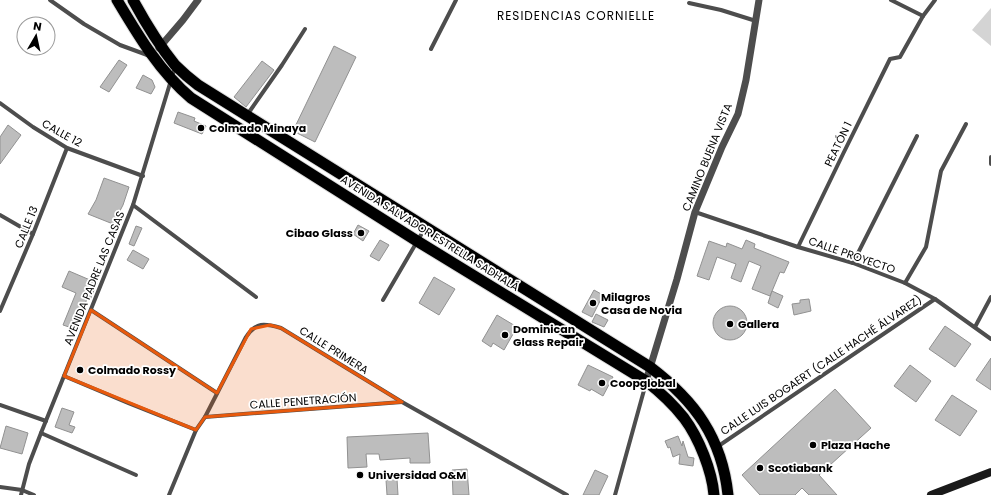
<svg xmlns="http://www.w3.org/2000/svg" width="991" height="495" viewBox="0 0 991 495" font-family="Poppins,sans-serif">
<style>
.green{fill:#d4d4d4}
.building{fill:#bdbdbd;stroke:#919191}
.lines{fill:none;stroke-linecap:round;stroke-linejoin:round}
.trunk-casing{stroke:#dbdbdb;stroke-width:13}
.minor{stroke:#4d4d4d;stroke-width:4}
.tertiary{stroke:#4d4d4d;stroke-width:7}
.secondary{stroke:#1a1a1a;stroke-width:8}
.trunk{stroke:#000;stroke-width:11}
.marked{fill:#e8590c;fill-opacity:0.2;stroke:#e8590c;stroke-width:3;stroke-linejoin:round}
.poi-dot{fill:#000;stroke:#fff;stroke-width:1.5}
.labels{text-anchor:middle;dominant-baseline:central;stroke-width:3.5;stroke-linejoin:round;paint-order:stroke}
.poi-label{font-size:11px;font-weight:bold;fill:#000;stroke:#fff;text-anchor:start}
.street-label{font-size:11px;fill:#000;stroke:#fff}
.neighbourhood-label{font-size:12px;letter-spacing:1px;fill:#000;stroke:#fff}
</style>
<rect width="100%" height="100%" fill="#fff"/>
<path class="green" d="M991,8V46L972,30Z"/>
<g class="building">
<path d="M334,46L356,57L315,142L293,131Z"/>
<path d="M119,60L127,65L109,92L100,87Z"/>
<path d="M262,61L274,70L246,107L234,97Z"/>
<path d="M143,75L152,80L155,87L151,94L136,88Z"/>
<path d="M178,112L195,118L194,121L206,126L202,134L174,123Z"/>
<path d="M8,125L21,135L0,164V137Z"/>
<path d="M104,178L129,187L123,205L113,224L88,214L96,200Z"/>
<path d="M358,225L369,231L363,241L353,234Z"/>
<path d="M136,226L142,228L134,246L129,244Z"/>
<path d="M380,240L389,245L379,261L370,256Z"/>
<path d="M746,240L755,244L754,248L789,262L784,273L780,272L770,296L752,289L761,266L749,261L741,282L731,278L736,264L717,257L709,280L697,276L709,241L726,247L727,243L742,249Z"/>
<path d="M133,250L149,259L143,269L127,260Z"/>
<path d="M69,271L97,283L90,300L87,299L75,329L63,325L76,293L62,287Z"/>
<path d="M434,277L455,289L439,315L419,303Z"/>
<path d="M594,290L603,295L592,317L582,312Z"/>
<path d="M772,291L783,296L778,308L768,303Z"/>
<path d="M809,299L811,311L794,315L792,304L800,303V300Z"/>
<circle cx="730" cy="323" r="17"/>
<path d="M596,314L608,320L604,327L592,322Z"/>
<path d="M497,315L517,327L504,350L493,343L491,347L482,341Z"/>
<path d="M945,326L971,344L955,367L929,349Z"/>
<path d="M991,358V390L976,380Z"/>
<path d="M588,365L613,377L603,396L591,389L590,391L578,385Z"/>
<path d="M910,365L931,381L916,402L894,386Z"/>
<path d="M835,389L871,428L819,475L837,495H809L802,488L795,495H760L742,475Z"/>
<path d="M952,395L977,411L960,436L935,420Z"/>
<path d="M62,408L74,412L69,425L75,427L72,433L55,427Z"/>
<path d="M6,426L28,433L22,454L0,448Z"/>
<path d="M428,433L430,463H410V458L380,460L379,454H366L367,467L348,468L347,437Z"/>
<path d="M678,436L682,446L683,441L688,457L694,458L693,466L679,464L680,454L673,457L670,447L668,448L665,441Z"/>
<path d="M467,469L469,495H453L452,470Z"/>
<path d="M595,470L608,476L599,495H583Z"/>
<path d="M397,479L398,495H387L386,480Z"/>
</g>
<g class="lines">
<defs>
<g id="trunk">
<path d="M117,0C138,35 159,71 191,98L417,241L646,381C660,392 673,404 684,418C699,438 712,471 714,495"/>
<path d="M133,0C145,22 159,45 175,65C182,72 190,79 198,85L650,367C695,401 722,438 728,495"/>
</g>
</defs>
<use href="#trunk" class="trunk-casing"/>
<g class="minor">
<path d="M50,0L84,24L120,45L150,56"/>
<path d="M891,0L923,16"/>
<path d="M689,3L721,10L756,21"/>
<path d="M431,49L456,0"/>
<path d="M0,103L33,127L67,148L143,176"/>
<path d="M247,115L282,65L305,29"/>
<path d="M991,157V164"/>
<path d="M133,205L256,297"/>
<path d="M695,212L798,247L853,263L905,283L935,299L991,339"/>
<path d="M0,215L33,234"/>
<path d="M798,247L843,154L890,59L900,57L923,16L935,0"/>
<path d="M853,263L917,136"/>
<path d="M905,283L926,247L941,171L966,124"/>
<path d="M383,300L425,228"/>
<path d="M91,310L217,393"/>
<path d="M0,311L33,234L67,148"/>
<path d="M975,327L991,297"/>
<path d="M64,376L128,403L196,430"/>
<path d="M0,405L46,421"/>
<path d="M205,417L402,402"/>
<path d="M41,433L136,475"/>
<path d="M717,447L935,299"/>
<path d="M0,487L22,490L34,495"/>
<path d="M21,495L29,464L41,433L133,205L175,67"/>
<path d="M169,495L196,430L205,417L246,337C256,322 264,323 281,328L402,402L567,495"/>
<path d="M615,495L646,383"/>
</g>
<g class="tertiary">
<path d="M159,48L183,20L198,0"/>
<path d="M646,381L677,279L695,212L722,147L738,114L746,80L759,0"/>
</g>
<path class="secondary" d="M931,495L991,472"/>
<use href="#trunk" class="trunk"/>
</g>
<path class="marked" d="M91,310L217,393L251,329L270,325L281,328L402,402L205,417L196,430L64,376Z"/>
<g class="poi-dot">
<circle cx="201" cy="128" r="4"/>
<circle cx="361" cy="233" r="4"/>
<circle cx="593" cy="303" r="4"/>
<circle cx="730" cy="324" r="4"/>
<circle cx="505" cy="335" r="4"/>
<circle cx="80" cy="370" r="4"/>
<circle cx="602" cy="383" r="4"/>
<circle cx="813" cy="445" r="4"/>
<circle cx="760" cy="468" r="4"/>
<circle cx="360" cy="475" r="4"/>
</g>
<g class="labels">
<g class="poi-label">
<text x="209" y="128">Colmado Minaya</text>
<text x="353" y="233" text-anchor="end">Cibao Glass</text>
<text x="601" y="297">Milagros<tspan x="601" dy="13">Casa de Novia</tspan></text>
<text x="738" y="324">Gallera</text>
<text x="513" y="329">Dominican<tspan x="513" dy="13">Glass Repair</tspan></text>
<text x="88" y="370">Colmado Rossy</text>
<text x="610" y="383">Coopglobal</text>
<text x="821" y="445">Plaza Hache</text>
<text x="768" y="468">Scotiabank</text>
<text x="368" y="475">Universidad O&amp;M</text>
</g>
<g class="street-label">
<text transform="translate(62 133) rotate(29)">CALLE 12</text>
<text transform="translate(838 144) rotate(-64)">PEATÓN 1</text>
<text transform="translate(707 157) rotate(-68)">CAMINO BUENA VISTA</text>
<text transform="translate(26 227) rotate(-68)">CALLE 13</text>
<text transform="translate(430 233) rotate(32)">AVENIDA SALVADOR ESTRELLA SADHALÁ</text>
<text transform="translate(852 255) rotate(19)">CALLE PROYECTO</text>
<text transform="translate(94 278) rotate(-68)">AVENIDA PADRE LAS CASAS</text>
<text transform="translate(334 350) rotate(32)">CALLE PRIMERA</text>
<text transform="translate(821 365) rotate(-34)">CALLE LUIS BOGAERT (CALLE HACHÉ ÁLVAREZ)</text>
<text transform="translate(303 401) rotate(-4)">CALLE PENETRACIÓN</text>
</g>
<g class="neighbourhood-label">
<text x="576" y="15">RESIDENCIAS CORNIELLE</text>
</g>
</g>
<g transform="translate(36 36) rotate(9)"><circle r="19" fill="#ffffff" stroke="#999999"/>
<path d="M0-3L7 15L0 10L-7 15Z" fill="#000000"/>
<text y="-6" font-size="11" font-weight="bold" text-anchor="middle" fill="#000000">N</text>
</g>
</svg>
